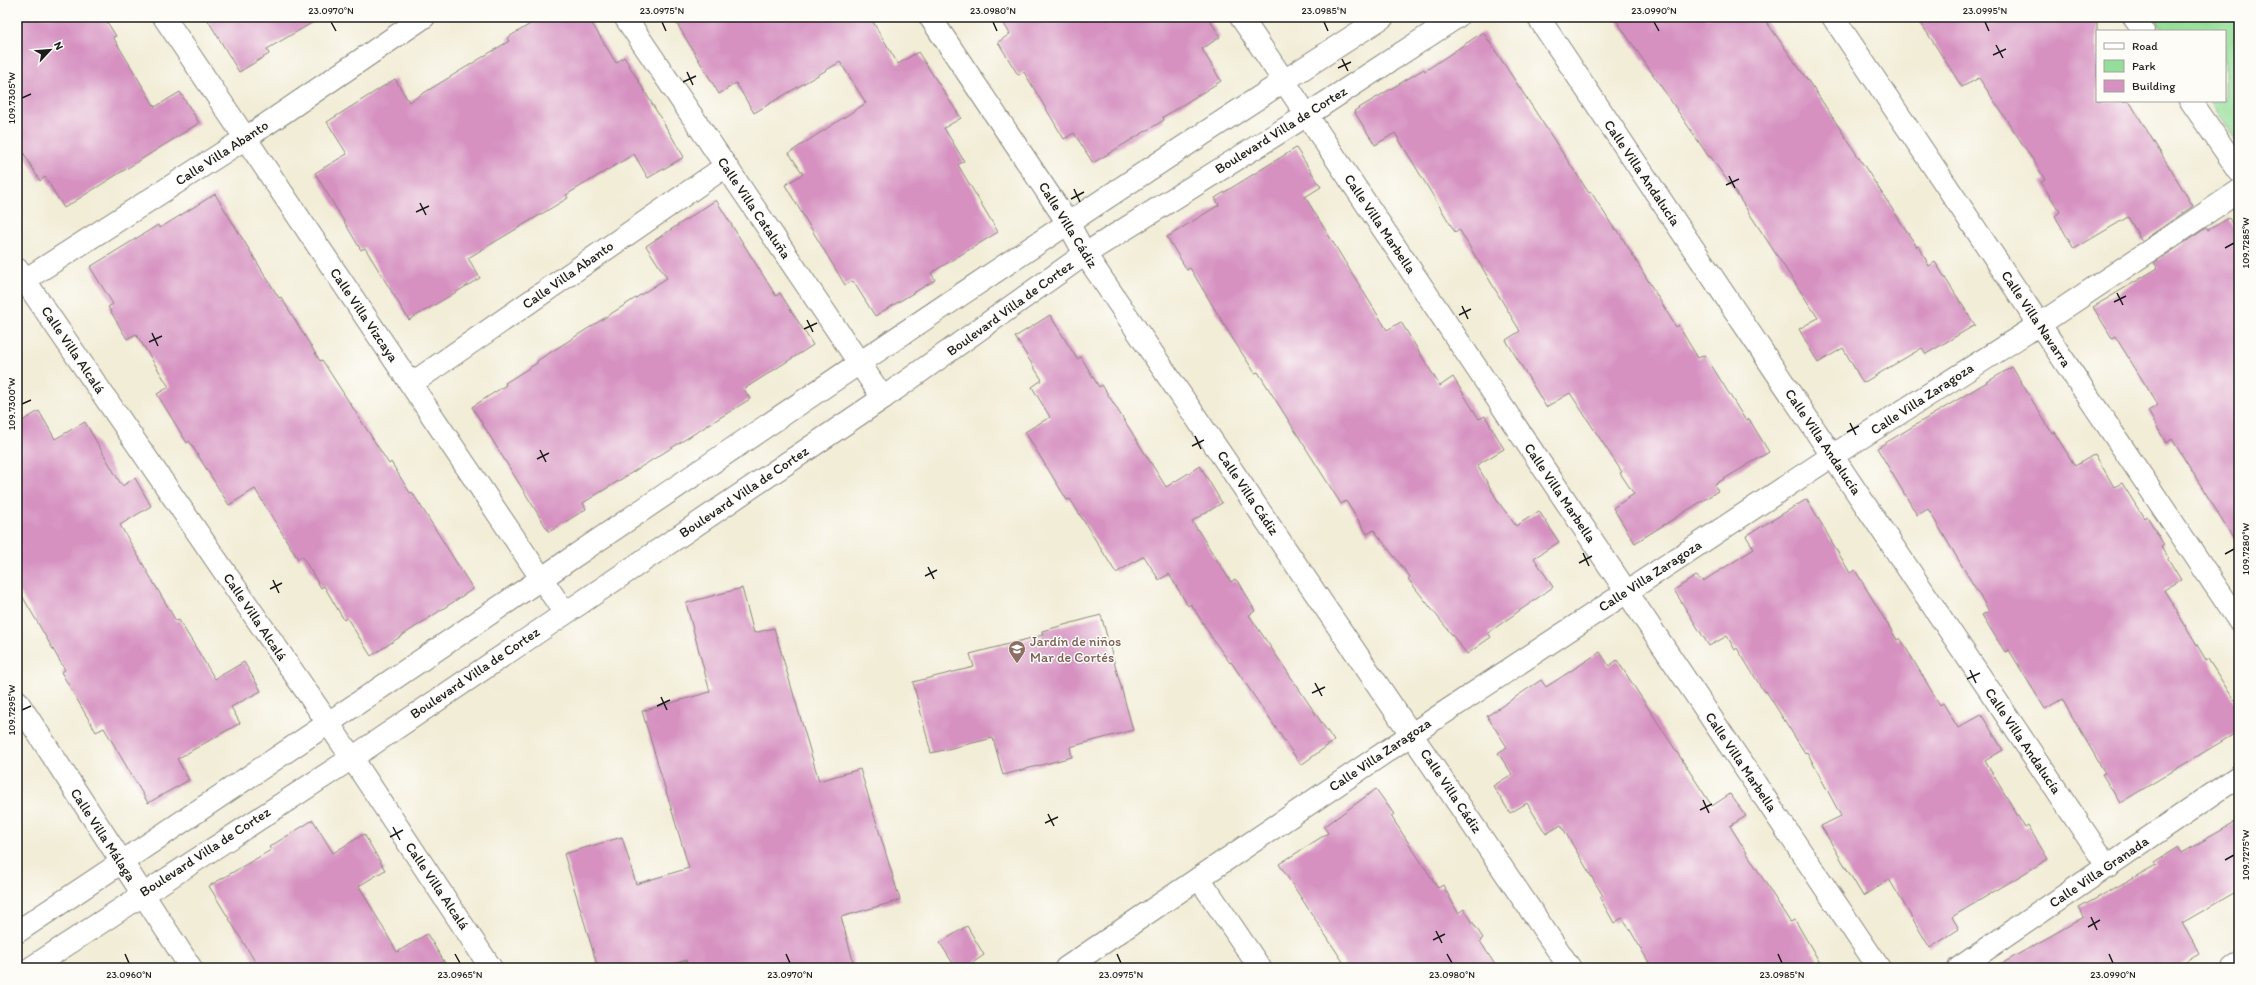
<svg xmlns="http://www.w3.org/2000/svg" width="2256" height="985" viewBox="0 0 2256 985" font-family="Itim,sans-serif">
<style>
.green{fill:#94de99;stroke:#587d5a}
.building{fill:#d691c1}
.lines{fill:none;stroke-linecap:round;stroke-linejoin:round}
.minor-casing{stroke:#87847a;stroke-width:24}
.minor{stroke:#fff;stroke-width:22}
.ticks{fill:none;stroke:#1c1c1c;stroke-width:1.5}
.labels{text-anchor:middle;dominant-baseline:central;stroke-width:3;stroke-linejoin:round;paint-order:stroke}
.street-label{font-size:14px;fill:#1c1c1c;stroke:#fdfcf7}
.education-label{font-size:14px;fill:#785e54;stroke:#fdfcf7;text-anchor:start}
.neatline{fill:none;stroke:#1c1c1c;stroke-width:1.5}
.ticks-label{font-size:10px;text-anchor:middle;fill:#1c1c1c}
</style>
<rect width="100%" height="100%" fill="#fdfcf7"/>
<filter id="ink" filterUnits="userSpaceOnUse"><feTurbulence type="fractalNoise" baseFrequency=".025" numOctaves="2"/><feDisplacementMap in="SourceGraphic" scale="8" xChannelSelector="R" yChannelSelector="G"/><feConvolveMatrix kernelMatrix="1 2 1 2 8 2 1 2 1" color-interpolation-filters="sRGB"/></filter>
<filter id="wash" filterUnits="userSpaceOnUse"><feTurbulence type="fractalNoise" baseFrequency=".012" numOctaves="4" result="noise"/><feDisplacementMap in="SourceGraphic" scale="16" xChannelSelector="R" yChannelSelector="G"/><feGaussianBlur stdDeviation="0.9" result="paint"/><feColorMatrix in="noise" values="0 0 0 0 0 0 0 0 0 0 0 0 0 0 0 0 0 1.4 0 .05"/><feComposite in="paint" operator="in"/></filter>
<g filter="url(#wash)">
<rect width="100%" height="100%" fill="#f2edd7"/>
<path class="green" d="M2155,17H2239V145L2210,101H2225V31H2164Z"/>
<g id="blocks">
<g class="building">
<path d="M17,17H104L116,36L113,37L155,107L180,92L199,123L64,208L45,177L40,181L17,142Z"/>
<path d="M206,17H322L267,49L269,54L239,72Z"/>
<path d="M542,17H588L616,63L624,57L684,157L648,178L634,154L566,195L568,198L468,258L480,278L409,320L365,248L361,250L315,173L347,154L327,122L395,79L409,102L509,41L507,38Z"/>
<path d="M673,17H870L898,64L918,52L961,118L944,128L964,161L958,165L998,232L931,273L935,280L875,316L853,281L845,285L785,185L803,174L789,153L866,103L840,62L754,113L736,83L719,94Z"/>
<path d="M1000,17H1208L1220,37L1202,49L1221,81L1163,117L1164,120L1093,163L1074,133L1064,139L1024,72L1018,75L998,42L1010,34Z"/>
<path d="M1614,17H1763L1818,95L1917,247L1919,246L1929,266L1935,262L1975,325L1926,354L1922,348L1863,383L1843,348L1818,363L1799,329L1818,318L1732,187L1710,156L1709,157Z"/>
<path d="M1917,17H2097V101H2129L2193,206L2142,241L2128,217L2074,249L2055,216L2060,212L2041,182L2045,180L2037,166L1979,78L1962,87Z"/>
<path d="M1483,32L1589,193L1591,192L1615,230L1617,229L1676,327L1678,325L1698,358L1705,355L1746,421L1749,419L1769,452L1714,485L1718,491L1635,543L1613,508L1634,494L1620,473L1622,472L1570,393L1546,407L1506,340L1520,331L1459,229L1455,232L1395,133L1375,145L1354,111L1424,69L1425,71Z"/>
<path d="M1296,148L1321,187L1305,197L1387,330L1401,322L1440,386L1453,377L1479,419L1485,416L1504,449L1477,465L1499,503L1516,526L1539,511L1559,542L1534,558L1553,587L1488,633L1491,637L1467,654L1408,579L1410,577L1374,530L1367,534L1346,501L1341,504L1258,372L1255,373L1234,341L1190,268L1187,270L1167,237L1219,205L1215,198Z"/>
<path d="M215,194L279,298L281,297L320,361L322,360L389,464L391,462L410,493L412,492L473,589L371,656L347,618L344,620L324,586L321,588L302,556L298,559L255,489L229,505L189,441L187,443L157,394L169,387L136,334L127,339L108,307L113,304L90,267L158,225L160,228Z"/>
<path d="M716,200L776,296L780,293L813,345L744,389L750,399L583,503L586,509L549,532L472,407L506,385L505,383L537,363V361L667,278L646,246Z"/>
<path d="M2229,218L2239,236V547L2172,439L2166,443L2148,411L2158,405L2115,336L2112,338L2093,307L2158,268L2154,263L2206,228L2208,230Z"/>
<path d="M1050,315L1077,359L1081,357L1099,387L1102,385L1166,487L1200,466L1222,503L1192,521L1231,582L1235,579L1240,584L1255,611L1249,615L1334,741L1301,765L1231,662L1230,663L1212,638L1191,604L1188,606L1169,574L1159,580L1144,556L1116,573L1070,499L1067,500L1025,432L1050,417L1032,387L1042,380L1015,337Z"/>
<path d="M2012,367L2052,433L2054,432L2075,466L2095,454L2114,487L2122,483L2144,518L2147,516L2164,545L2161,547L2181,580L2164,590L2206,660L2208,659L2239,708V731L2120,803L2102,774L2105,773L2062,699L2045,709L2009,650L2005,652L1982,615L1989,611L1928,509L1917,515L1877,448Z"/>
<path d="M39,411L55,439L85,422L122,486L135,478L151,506L120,525L176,621L179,620L215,679L244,662L261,691L231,707L240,723L177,759L189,780L148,803L104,728L96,732L61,672L65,670L17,587V424Z"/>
<path d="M1807,499L1850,573L1855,570L1897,640L1900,638L1940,705L1943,703L1958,728L1981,714L2003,750L1985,761L2025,828L2028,826L2048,859L1952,917L1959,929L1930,948L1889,879L1863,896L1821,826L1841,816L1807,752L1805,753L1766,691L1764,692L1737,648L1735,650L1727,636L1709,646L1674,590L1696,576L1703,581L1754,549L1746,536Z"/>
<path d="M742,588L754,633L774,628L819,781L860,769L900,900L841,917L855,968H689L686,960L661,968H598L564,854L622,837L636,884L689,868L642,711L710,692L686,603Z"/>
<path d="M1101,615L1133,730L1070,747L1072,757L1003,775L993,738L931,753L913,682L974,667L970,654L1043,635L1042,631Z"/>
<path d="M1600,652L1609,666L1617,660L1712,806L1730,794L1746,816L1730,826L1790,922L1795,920L1823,968H1652L1626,923L1622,918L1614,923L1600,898L1603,896L1561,825L1546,834L1527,803L1510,813L1493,786L1512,774L1498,753L1507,747L1487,716L1541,680L1546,687Z"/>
<path d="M1376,789L1394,814L1391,816L1438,888L1443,885L1458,913L1464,909L1483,938L1480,941L1497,968H1347L1279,864L1328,833L1324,827Z"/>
<path d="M313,820L333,853L364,834L385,870L359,886L397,952L427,934L448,968H259L209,886L271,850L269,847Z"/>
<path d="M2239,820V890L2182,923L2199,953L2174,968H1994L2084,917L2079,908L2156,865L2154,862L2178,847L2182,853Z"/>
<path d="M967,926L984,955L965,968H956L940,943Z"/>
</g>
</g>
</g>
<g filter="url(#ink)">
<use href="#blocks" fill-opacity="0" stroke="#87847a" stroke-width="1"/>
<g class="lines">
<defs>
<g id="minor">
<path d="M164,17L564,612"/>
<path d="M625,17L883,398"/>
<path d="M930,17L1068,223L1085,254L1570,968"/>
<path d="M1241,17L1879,968"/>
<path d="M1538,17L2108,867"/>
<path d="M1833,17L2239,621"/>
<path d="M2134,17L2143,31"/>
<path d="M2191,101L2239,171"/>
<path d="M17,269L352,758L491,968"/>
<path d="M17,285L246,138L424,17"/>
<path d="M411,384L726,166"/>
<path d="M17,701L191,968"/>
<path d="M1199,878L1260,968"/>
<path d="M17,932C474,629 922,313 1383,17"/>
<path d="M31,968L352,758L883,398L1085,254L1307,115L1457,17"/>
<path d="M1066,968L1412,734L1832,456L2040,324L2239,191"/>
<path d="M1959,968L2239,776"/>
<path d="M2233,968L2239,964"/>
</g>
</defs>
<use href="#minor" class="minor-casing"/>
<use href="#minor" class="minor"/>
</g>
</g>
<path class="ticks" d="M331,22L336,31M662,22L666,31M993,22L997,31M1324,22L1328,31M1654,22L1659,31M1985,22L1989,31M1996,45L2003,58M1993,55L2006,49M1342,59L1348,71M1338,68L1351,62M687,72L693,85M683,82L696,76M22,98L31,94M1729,176L1735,188M1726,185L1739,179M1074,189L1080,202M1071,199L1084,192M420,203L426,215M416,212L429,206M2225,248L2234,243M2117,293L2123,305M2114,302L2126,296M1462,306L1468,319M1459,315L1471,309M807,320L813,332M804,329L817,323M152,333L158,346M149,342L162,336M22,404L31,400M1850,423L1856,435M1847,432L1859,426M1195,436L1201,449M1192,446L1204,440M540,450L546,462M537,459L549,453M1583,553L1589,566M2225,554L2234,549M1579,563L1592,556M928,567L934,579M925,576L937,570M273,580L279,593M270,589L282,583M1970,670L1976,683M1967,679L1980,673M1315,683L1322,696M1312,693L1325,687M661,697L667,710M657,706L670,700M22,710L31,706M1703,800L1709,813M1700,810L1712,804M1048,814L1054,826M1045,823L1058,817M393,827L400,840M390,837L403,830M2225,860L2234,855M2091,917L2097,930M2088,927L2100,920M1436,931L1442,943M1433,940L1445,934M125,954L129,963M455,954L460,963M786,954L790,963M1117,954L1121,963M1447,954L1452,963M1778,954L1782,963M2109,954L2113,963"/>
<defs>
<symbol id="school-pin" viewBox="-11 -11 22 30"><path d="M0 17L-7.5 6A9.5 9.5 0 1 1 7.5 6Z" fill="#8d6e63" stroke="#fdfcf7"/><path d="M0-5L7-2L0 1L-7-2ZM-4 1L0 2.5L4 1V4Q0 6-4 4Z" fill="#fff"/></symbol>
</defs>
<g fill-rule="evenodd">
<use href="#school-pin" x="1007" y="639" width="20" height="27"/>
</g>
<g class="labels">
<g class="street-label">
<text transform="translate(1281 130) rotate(-32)">Boulevard Villa de Cortez</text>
<text transform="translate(222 153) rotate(-33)">Calle Villa Abanto</text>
<text transform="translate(1642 173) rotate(56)">Calle Villa Andalucía</text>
<text transform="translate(754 208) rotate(56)">Calle Villa Cataluña</text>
<text transform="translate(1380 224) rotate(56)">Calle Villa Marbella</text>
<text transform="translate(1068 225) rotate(58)">Calle Villa Cádiz</text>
<text transform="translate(568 275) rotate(-35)">Calle Villa Abanto</text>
<text transform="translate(1010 308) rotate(-36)">Boulevard Villa de Cortez</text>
<text transform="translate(364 315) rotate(56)">Calle Villa Vizcaya</text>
<text transform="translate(2036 319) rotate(56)">Calle Villa Navarra</text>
<text transform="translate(73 350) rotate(56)">Calle Villa Alcalá</text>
<text transform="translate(1922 399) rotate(-33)">Calle Villa Zaragoza</text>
<text transform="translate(1823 442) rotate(56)">Calle Villa Andalucía</text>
<text transform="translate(744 492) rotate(-34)">Boulevard Villa de Cortez</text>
<text transform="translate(1248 493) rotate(56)">Calle Villa Cádiz</text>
<text transform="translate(1560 493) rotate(56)">Calle Villa Marbella</text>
<text transform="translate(1650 576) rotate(-33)">Calle Villa Zaragoza</text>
<text transform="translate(255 617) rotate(56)">Calle Villa Alcalá</text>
<text transform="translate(475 673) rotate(-34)">Boulevard Villa de Cortez</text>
<text transform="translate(2023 741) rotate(56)">Calle Villa Andalucía</text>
<text transform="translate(1380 755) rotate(-34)">Calle Villa Zaragoza</text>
<text transform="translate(1741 762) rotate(56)">Calle Villa Marbella</text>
<text transform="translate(1451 791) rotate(56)">Calle Villa Cádiz</text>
<text transform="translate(103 835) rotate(57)">Calle Villa Málaga</text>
<text transform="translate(205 852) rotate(-33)">Boulevard Villa de Cortez</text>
<text transform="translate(2099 872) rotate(-34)">Calle Villa Granada</text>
<text transform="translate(437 886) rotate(56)">Calle Villa Alcalá</text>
</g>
<g class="education-label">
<text x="1030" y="641">Jardín de niños<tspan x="1030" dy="16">Mar de Cortés</tspan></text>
</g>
</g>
<rect width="2256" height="985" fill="none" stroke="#fdfcf7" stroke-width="44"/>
<rect x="2096" y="30" width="130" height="72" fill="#fdfcf7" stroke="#a3a29f"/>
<rect x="2104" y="43" width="20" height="6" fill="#ffffff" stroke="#a3a29f"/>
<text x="2132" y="50" font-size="12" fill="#1c1c1c">Road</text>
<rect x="2104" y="60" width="20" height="12" fill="#94de99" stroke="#a3a29f"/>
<text x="2132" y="70" font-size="12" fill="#1c1c1c">Park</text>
<rect x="2104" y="80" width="20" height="12" fill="#d691c1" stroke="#a3a29f"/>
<text x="2132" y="90" font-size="12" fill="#1c1c1c">Building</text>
<g transform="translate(50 50) rotate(64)" stroke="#fdfcf7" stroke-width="3" paint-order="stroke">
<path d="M0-3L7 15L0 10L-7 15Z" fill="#1c1c1c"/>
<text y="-6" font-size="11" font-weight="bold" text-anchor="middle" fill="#1c1c1c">N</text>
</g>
<rect x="22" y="22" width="2212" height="941" class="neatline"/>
<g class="ticks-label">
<text x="331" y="14">23.0970°N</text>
<text x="662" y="14">23.0975°N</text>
<text x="993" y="14">23.0980°N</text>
<text x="1324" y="14">23.0985°N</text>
<text x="1654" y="14">23.0990°N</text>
<text x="1985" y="14">23.0995°N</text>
<text transform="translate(11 98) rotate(-90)" y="4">109.7305°W</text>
<text transform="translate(2245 243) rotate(-90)" y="4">109.7285°W</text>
<text transform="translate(11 404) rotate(-90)" y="4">109.7300°W</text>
<text transform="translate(2245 549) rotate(-90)" y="4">109.7280°W</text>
<text transform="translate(11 710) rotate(-90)" y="4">109.7295°W</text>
<text transform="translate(2245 855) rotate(-90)" y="4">109.7275°W</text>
<text x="129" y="978">23.0960°N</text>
<text x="460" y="978">23.0965°N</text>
<text x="790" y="978">23.0970°N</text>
<text x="1121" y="978">23.0975°N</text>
<text x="1452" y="978">23.0980°N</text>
<text x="1782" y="978">23.0985°N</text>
<text x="2113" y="978">23.0990°N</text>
</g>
</svg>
